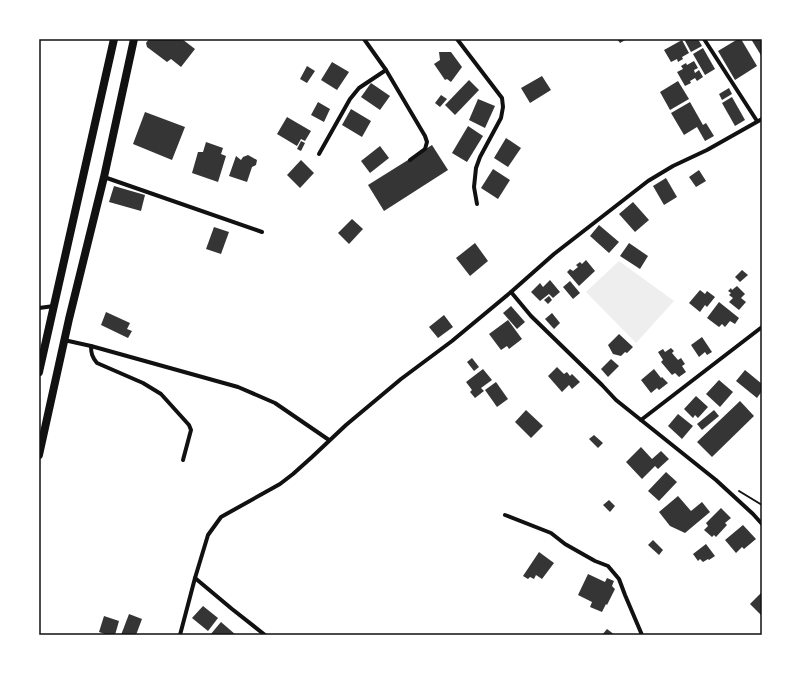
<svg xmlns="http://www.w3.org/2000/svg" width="801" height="674" viewBox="0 0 801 674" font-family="Ubuntu,sans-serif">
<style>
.green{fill:#eee}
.building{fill:#353535}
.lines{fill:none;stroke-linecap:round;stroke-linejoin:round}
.path{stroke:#111;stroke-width:2}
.minor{stroke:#111;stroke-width:4}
.primary{stroke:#111;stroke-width:8}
.neatline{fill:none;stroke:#111;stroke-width:1.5}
</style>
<rect width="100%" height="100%" fill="#fff"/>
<path class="green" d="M619,261L674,301L636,343L586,292Z"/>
<g class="building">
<path d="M149,39H182L195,49L181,67L171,59L167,62L147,47L146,43Z"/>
<path d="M617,39H627L620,43Z"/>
<path d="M684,39H698L702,46L691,52Z"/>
<path d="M738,39H741L757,66L735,80L718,51Z"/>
<path d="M751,39H762V57Z"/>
<path d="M682,40L689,53L682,57L683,59L678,62L677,59L671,62L664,50Z"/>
<path d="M703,48L715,69L705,75L693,54Z"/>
<path d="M439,52H451L462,67L451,82L447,79L445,80L434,64L440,60Z"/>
<path d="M694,61L698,68L694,70L695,73L699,70L703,77L697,81L695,78L690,81L691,83L685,86L677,72L683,69L681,66L686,63L687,65Z"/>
<path d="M332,62L349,72L337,90L321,80Z"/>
<path d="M307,66L315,71L307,83L300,79Z"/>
<path d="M542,76L551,90L530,103L521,88Z"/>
<path d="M469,80L479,90L455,115L445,105Z"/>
<path d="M678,81L689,99L670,110L660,92Z"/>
<path d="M371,83L390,96L380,110L361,97Z"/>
<path d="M729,88L732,94L722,100L719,94Z"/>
<path d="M441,95L447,99L440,107L435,103Z"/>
<path d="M732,97L745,120L735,126L722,103Z"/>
<path d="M478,99L495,106L485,128L469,120Z"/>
<path d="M318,102L330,109L324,122L311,115Z"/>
<path d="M690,102L703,125L706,123L714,136L705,141L697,127L684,135L671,113Z"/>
<path d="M351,109L371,121L362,137L342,125Z"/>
<path d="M145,112L185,127L172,160L133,144Z"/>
<path d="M287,117L311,131L305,141L301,139L297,146L277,134Z"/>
<path d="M468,126L483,136L467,162L452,153Z"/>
<path d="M506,138L521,148L508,167L494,158Z"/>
<path d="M301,141L305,143L301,151L297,149Z"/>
<path d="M206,142L223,148L221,154L226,156L218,182L192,173L198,152H203Z"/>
<path d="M432,145L448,170L384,211L368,185Z"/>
<path d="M380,146L389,158L370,173L361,161Z"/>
<path d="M248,155L257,160L256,165L252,167L247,182L229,176L236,156L241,160L243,157Z"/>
<path d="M301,160L314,173L300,188L287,175Z"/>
<path d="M493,169L510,180L498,199L481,188Z"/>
<path d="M699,170L706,181L696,187L689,177Z"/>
<path d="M666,178L677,197L664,205L653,186Z"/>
<path d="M114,186L145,195L141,211L109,202Z"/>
<path d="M633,202L649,220L635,232L619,214Z"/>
<path d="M352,219L363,229L349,244L338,233Z"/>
<path d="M599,225L619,242L609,253L590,236Z"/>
<path d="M214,227L229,232L221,254L206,249Z"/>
<path d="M475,243L488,261L470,276L456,258Z"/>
<path d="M629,243L648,256L640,269L620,256Z"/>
<path d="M586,260L595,271L579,286L567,272L570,269L573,271L578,267L576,265L580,262L582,264Z"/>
<path d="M742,270L748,275L740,282L735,277Z"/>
<path d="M550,280L560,292L553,298L549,294L540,301L531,292L540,283L543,287Z"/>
<path d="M570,281L580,293L573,299L563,287Z"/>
<path d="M737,286L745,294L741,298L746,302L739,310L729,302L733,298L729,295L731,293L728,291L731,288L732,290Z"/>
<path d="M700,290L705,294L707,291L715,297L707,307L705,305L700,312L689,303Z"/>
<path d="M549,296L552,300L548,304L544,300Z"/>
<path d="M719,302L739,318L735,324L730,321L725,327L722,324L719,327L707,318Z"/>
<path d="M511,306L525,322L517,329L503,313Z"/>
<path d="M106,312L130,323L127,329L132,331L128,338L101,325Z"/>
<path d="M552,313L560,323L554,329L545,319Z"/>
<path d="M444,315L453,327L438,338L429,327Z"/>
<path d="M508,320L522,339L509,349L507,346L501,350L489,334Z"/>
<path d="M619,334L633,347L627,353L625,352L621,356L613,354L608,345Z"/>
<path d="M702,337L712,352L707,355L705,352L699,357L691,345Z"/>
<path d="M671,348L674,351L672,353L678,360L681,358L685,364L682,366L686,372L679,377L675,373L672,375L661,362L663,360L658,352L663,349L665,352Z"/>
<path d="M472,358L479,367L474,371L467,362Z"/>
<path d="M611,359L619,366L608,377L601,369Z"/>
<path d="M557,367L564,374L567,372L570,376L572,374L580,382L572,389L569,385L562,392L548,376Z"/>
<path d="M483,369L492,380L481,388L484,391L475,398L470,392L472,390L466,382Z"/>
<path d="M654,369L661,378L662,377L668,383L659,390L657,388L651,393L641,380Z"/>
<path d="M745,370L762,384V391L757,398L736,381Z"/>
<path d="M719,380L733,392L720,407L706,394Z"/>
<path d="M496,382L508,399L497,407L485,390Z"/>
<path d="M696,396L708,407L698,418L695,415L693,418L684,409Z"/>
<path d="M740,401L754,416L712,457L697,442Z"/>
<path d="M526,410L543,426L531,438L515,422Z"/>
<path d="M714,410L719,416L702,430L697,424Z"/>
<path d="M678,414L693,426L682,439L668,426Z"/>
<path d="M594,435L603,443L598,448L589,439Z"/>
<path d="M641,447L652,459L661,451L669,459L658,469L655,466L642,479L626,462Z"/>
<path d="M666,472L677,482L659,501L648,491Z"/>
<path d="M678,496L691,511L702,502L710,512L685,533L670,526L659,512Z"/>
<path d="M609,500L615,506L610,512L603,505Z"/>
<path d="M721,508L731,518L725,523L727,525L716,537L714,535L712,537L704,530L708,526L706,523Z"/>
<path d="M743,525L756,539L744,549L742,547L736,553L725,540Z"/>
<path d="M653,540L663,550L659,555L648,545Z"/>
<path d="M706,544L715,556L709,560L708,559L703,562L700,559L698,561L693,554Z"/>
<path d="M539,552L554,563L542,579L536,575L534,579L530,577L528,579L523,576Z"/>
<path d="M588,574L605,582L607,578L614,581L612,586L615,589L607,605L606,604L602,612L590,607L592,602L578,595Z"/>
<path d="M762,592V616L750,604Z"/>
<path d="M203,606L218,618L208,631L192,618Z"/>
<path d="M129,614L142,619L136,635H121Z"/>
<path d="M104,616L119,621L115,635H108L99,632Z"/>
<path d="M221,622L236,635H210Z"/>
<path d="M607,629L615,635H602Z"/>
</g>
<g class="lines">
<path class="path" d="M739,491L762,505"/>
<g class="minor">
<path d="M364,39L386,70L425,136L427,142L425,149L410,160"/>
<path d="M457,39L502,98L503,107L501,118L480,157L476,168L474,187L477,204"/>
<path d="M704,39L757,121"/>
<path d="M319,154L350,99L359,88L386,70"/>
<path d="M104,177L262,232"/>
<path d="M511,292L531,316L602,385L616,400L716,480L753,514L762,524"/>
<path d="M39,308L54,306"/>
<path d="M64,340L91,346L238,387L275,403L329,440"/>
<path d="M91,346C91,353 92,357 97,363L143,383L161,394L189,425L191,430L183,460"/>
<path d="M641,420L762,327"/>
<path d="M505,515L551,533L565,544L595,561L608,566L619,579L625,595L642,635"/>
<path d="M195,578L232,609L265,635"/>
<path d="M180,635L195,578L208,535L221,517L280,484L293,474L312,457L346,425L401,379L452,341L511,292L554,254L648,181L673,166L707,150L762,119"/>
</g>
<g class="primary">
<path d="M39,372L114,39"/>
<path d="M39,455L69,319L104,177L134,39"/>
</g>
</g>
<rect width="801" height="674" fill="none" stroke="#ffffff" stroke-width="80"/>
<rect x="40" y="40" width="721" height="594" class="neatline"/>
</svg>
